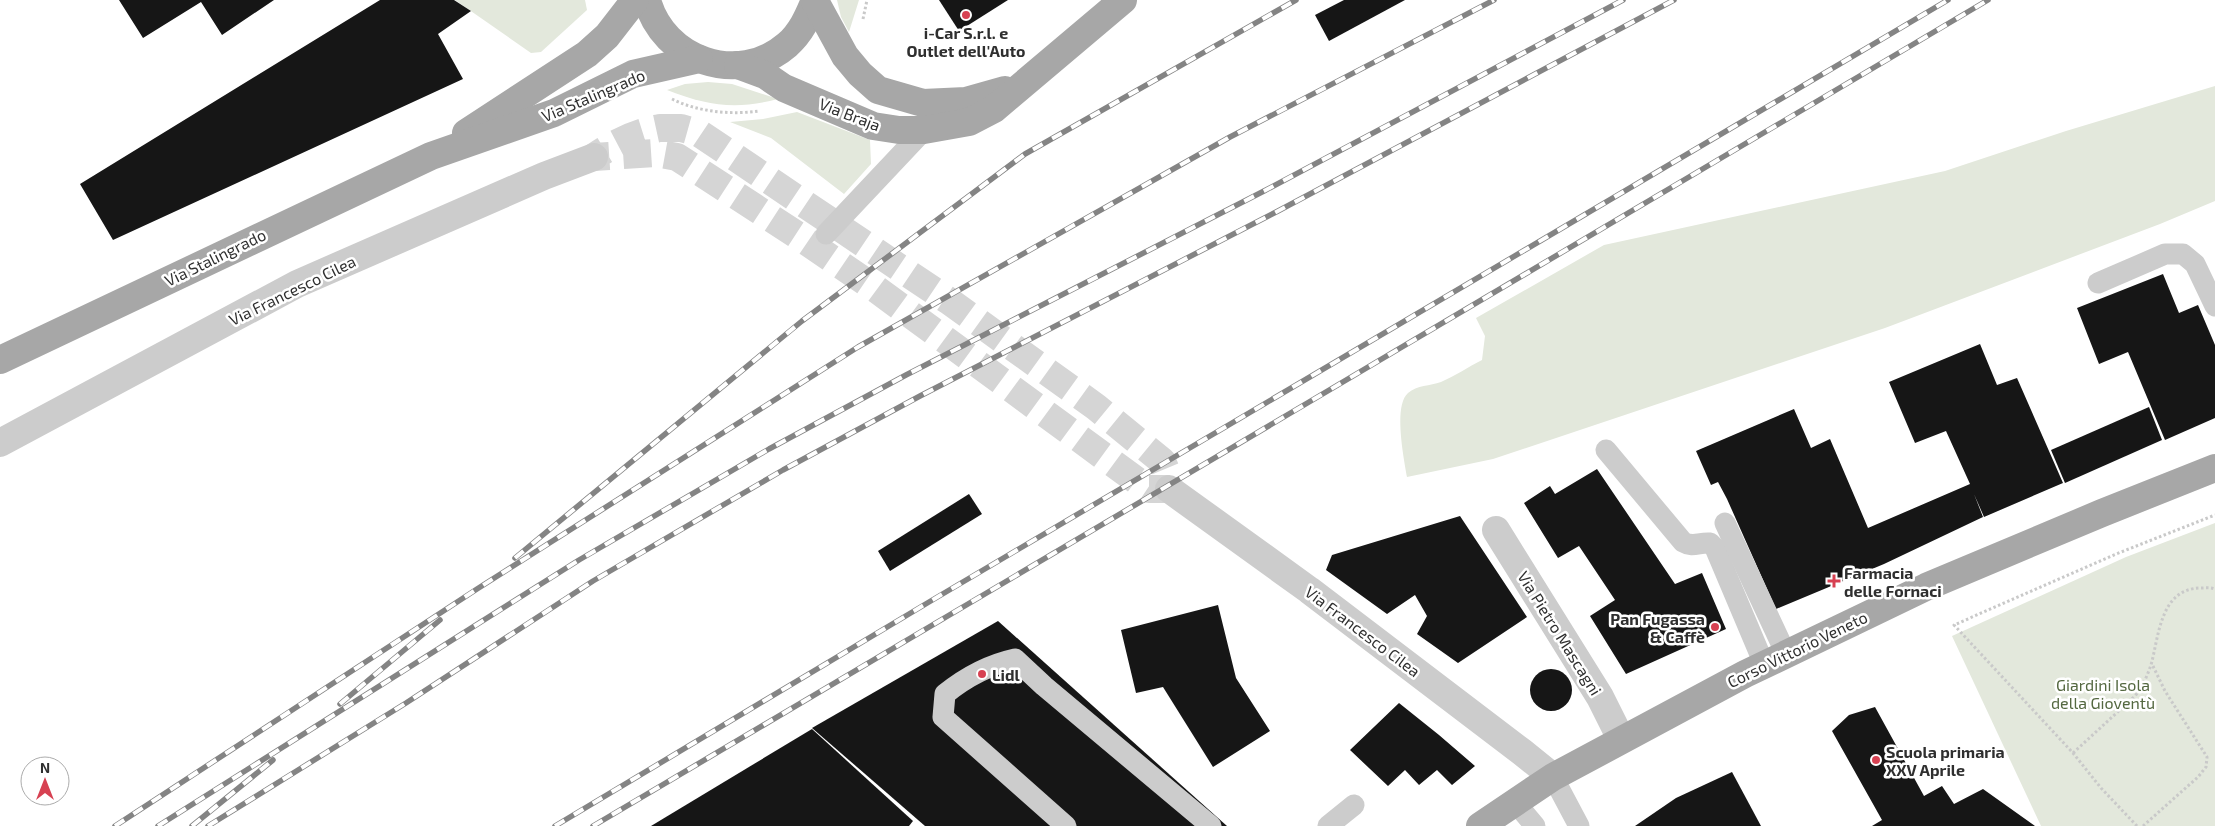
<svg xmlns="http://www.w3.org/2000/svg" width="2215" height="826" viewBox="0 0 2215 826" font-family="'Exo 2',sans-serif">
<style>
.green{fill:#e3e8dc}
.building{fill:#161616}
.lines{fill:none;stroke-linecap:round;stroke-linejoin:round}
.tertiary-tunnel{stroke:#d5d5d5;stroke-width:28;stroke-dasharray:28 14;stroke-linecap:butt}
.path{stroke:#c9c9c9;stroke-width:3;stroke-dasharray:2.5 2.5;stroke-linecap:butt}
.service{stroke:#ccc;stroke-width:21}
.minor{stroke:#ccc;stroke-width:28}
.tertiary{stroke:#ccc;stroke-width:28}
.primary{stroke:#a7a7a7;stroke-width:28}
.rail-casing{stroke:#848484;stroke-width:5.5}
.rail{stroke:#fff;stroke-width:4;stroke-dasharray:11;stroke-linecap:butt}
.poi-dot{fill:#d74152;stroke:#fff;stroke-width:2}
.labels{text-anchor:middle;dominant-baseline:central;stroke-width:5;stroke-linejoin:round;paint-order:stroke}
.poi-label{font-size:16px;font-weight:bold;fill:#2f2f2f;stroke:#fff;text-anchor:start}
.street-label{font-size:16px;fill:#2f2f2f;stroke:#fff}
.park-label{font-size:16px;fill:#546840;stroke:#fff}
</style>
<rect width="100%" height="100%" fill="#fff"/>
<g class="green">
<path d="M455,0H585L587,10L541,52L531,53Z"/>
<path d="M859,0L849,32L841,17L837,0Z"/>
<path d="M708,82L732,84L778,99C736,110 708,106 667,90L685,84Z"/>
<path d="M2215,86V201L2160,224L1885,328L1493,459L1407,477C1404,459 1393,406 1408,393C1417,385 1430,386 1441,382C1455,376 1468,367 1482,360L1485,336L1476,318L1604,245L1945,171L2066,131Z"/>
<path d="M797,112L870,140L871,164L844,194L771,138L730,122L763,119Z"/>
<path d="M2215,523V826H2041L1952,636L2126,557Z"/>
</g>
<g class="building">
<path d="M119,0H274L222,35L201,2L143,38Z"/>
<path d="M380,0H454L471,11L438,34L463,79L113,240L80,184Z"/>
<path d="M939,0H1008L959,31Z"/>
<path d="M1344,0H1405L1329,41L1315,15Z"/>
<path d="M2163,274L2179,313L2198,305L2215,345V418L2165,440L2128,352L2099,364L2077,308Z"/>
<path d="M1980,344L1997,385L2017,378L2063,483L1984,517L1974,494L1983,517L1884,564L1776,609L1727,499L1718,482L1711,485L1696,451L1794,409L1811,448L1830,439L1868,528L1970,484L1946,431L1915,443L1889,382Z"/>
<path d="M2149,407L2162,440L2065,483L2051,450Z"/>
<path d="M1597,469L1675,584L1702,573L1726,629L1626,674L1590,616L1615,600L1579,546L1558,558L1524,503L1550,486L1555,494Z"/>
<path d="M969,494L982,514L890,571L878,551Z"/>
<path d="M1460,516L1527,617L1458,663L1417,634L1427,616L1415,595L1387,614L1326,570L1332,555Z"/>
<path d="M1218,605L1236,678L1270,731L1213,767L1163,687L1136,693L1121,630Z"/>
<path d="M998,621L1227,826H925L812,728Z"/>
<circle cx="1551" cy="690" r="21"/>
<path d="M1399,703L1439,735L1475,766L1452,785L1437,770L1419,785L1405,770L1388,786L1350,750Z"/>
<path d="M1875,707L1924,796L1942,786L1954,804L1983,789L2035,826H1872L1882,820L1832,731L1849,715Z"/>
<path d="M812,729L913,821L909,826H651Z"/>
<path d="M1732,772L1761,826H1635L1676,798Z"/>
</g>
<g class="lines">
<path class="tertiary-tunnel" d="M660,128H681L699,133L949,301L1096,407L1162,461L1167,473L1169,489H1149L1140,483L876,289L797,235L677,157L655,153L594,157C615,143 634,133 660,128Z"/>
<g class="path">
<path d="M863,19L867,0"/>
<path d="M672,99C698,112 731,115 759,111"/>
<path d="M2073,753L2135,696C2143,686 2147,676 2151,665C2159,636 2160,589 2200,588C2205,588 2210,587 2215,589"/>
<path d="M2137,826L2101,788L2073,753L1954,625L2116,554L2215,515"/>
<path d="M2143,826L2198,777L2206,767L2207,757L2165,691L2152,664"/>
</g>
<g class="service">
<path d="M826,234L924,130"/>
<path d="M2098,283L2165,254H2183L2195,264L2215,306"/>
<path d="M1606,450L1683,542C1693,548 1699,542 1710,543L1715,548L1764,664"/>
<path d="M1725,523L1786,654"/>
<path d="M1553,777L1579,826"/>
<path d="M1515,802L1535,826"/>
<path d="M1066,826L943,717L945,694C966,677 988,665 1015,659L1044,686L1211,826"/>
<path d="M1328,826L1354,805"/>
</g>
<path class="minor" d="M1496,530L1600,697L1621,739"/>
<g class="tertiary">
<path d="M0,443L297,284L544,176L594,157"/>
<path d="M1169,489L1309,590L1522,752L1553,777"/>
</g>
<g class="primary">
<path d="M647,0C663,60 738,87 787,45C801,33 808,17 815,0"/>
<path d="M815,1L845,56L860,74L878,90L923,103L966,101L1005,90"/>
<path d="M738,65L765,75L784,88L873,126L899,130H924L969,122L994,109L1123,0"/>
<path d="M466,133L587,54L607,36L635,0"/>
<path d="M0,360L431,156L554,113L633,74L699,59"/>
<path d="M1480,826L1553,777L1745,674L1926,587L2102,513L2215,468"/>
</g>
<defs>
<g id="rail">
<path d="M515,558L802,321L1025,154L1296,0"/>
<path d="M340,704L440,620"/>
<path d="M115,826L477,589L858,347L1230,137L1494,0"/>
<path d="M158,826L579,560L769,449L906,375L1264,191L1623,0"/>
<path d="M192,826L273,760"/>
<path d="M208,826L406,703L593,581L783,470L920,396L1278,211L1674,0"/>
<path d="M555,826L929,602L1948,0"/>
<path d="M593,826L1988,0"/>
</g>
</defs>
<use href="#rail" class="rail-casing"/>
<use href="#rail" class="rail"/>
</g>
<g class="poi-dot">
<circle cx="966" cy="15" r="5"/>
<path d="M1831.5 573.5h5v5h5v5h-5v5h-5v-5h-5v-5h5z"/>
<circle cx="1715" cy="627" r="5"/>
<circle cx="982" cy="674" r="5"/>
<circle cx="1876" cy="760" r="5"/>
</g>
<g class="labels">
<g class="poi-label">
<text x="966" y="32" text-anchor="middle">i-Car S.r.l. e<tspan x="966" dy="18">Outlet dell'Auto</tspan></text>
<text x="1844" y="572">Farmacia<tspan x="1844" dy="18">delle Fornaci</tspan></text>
<text x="1705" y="618" text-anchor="end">Pan Fugassa<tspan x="1705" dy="18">&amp; Caffè</tspan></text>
<text x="992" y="674">Lidl</text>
<text x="1886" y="751">Scuola primaria<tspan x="1886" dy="18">XXV Aprile</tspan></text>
</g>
<g class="street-label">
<text transform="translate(593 95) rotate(-23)">Via Stalingrado</text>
<text transform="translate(850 114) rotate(21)">Via Braja</text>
<text transform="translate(215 257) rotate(-26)">Via Stalingrado</text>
<text transform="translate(292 290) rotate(-26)">Via Francesco Cilea</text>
<text transform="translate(1363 631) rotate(37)">Via Francesco Cilea</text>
<text transform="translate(1560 633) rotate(58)">Via Pietro Mascagni</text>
<text transform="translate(1797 649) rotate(-26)">Corso Vittorio Veneto</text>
</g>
<g class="park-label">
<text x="2103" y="684">Giardini Isola<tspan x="2103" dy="18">della Gioventù</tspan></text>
</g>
</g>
<g transform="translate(45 781)"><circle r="24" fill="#ffffff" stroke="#acacac"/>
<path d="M0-4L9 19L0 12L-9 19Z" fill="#d74152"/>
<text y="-8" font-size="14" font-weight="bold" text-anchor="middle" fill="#2f2f2f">N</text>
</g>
</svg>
